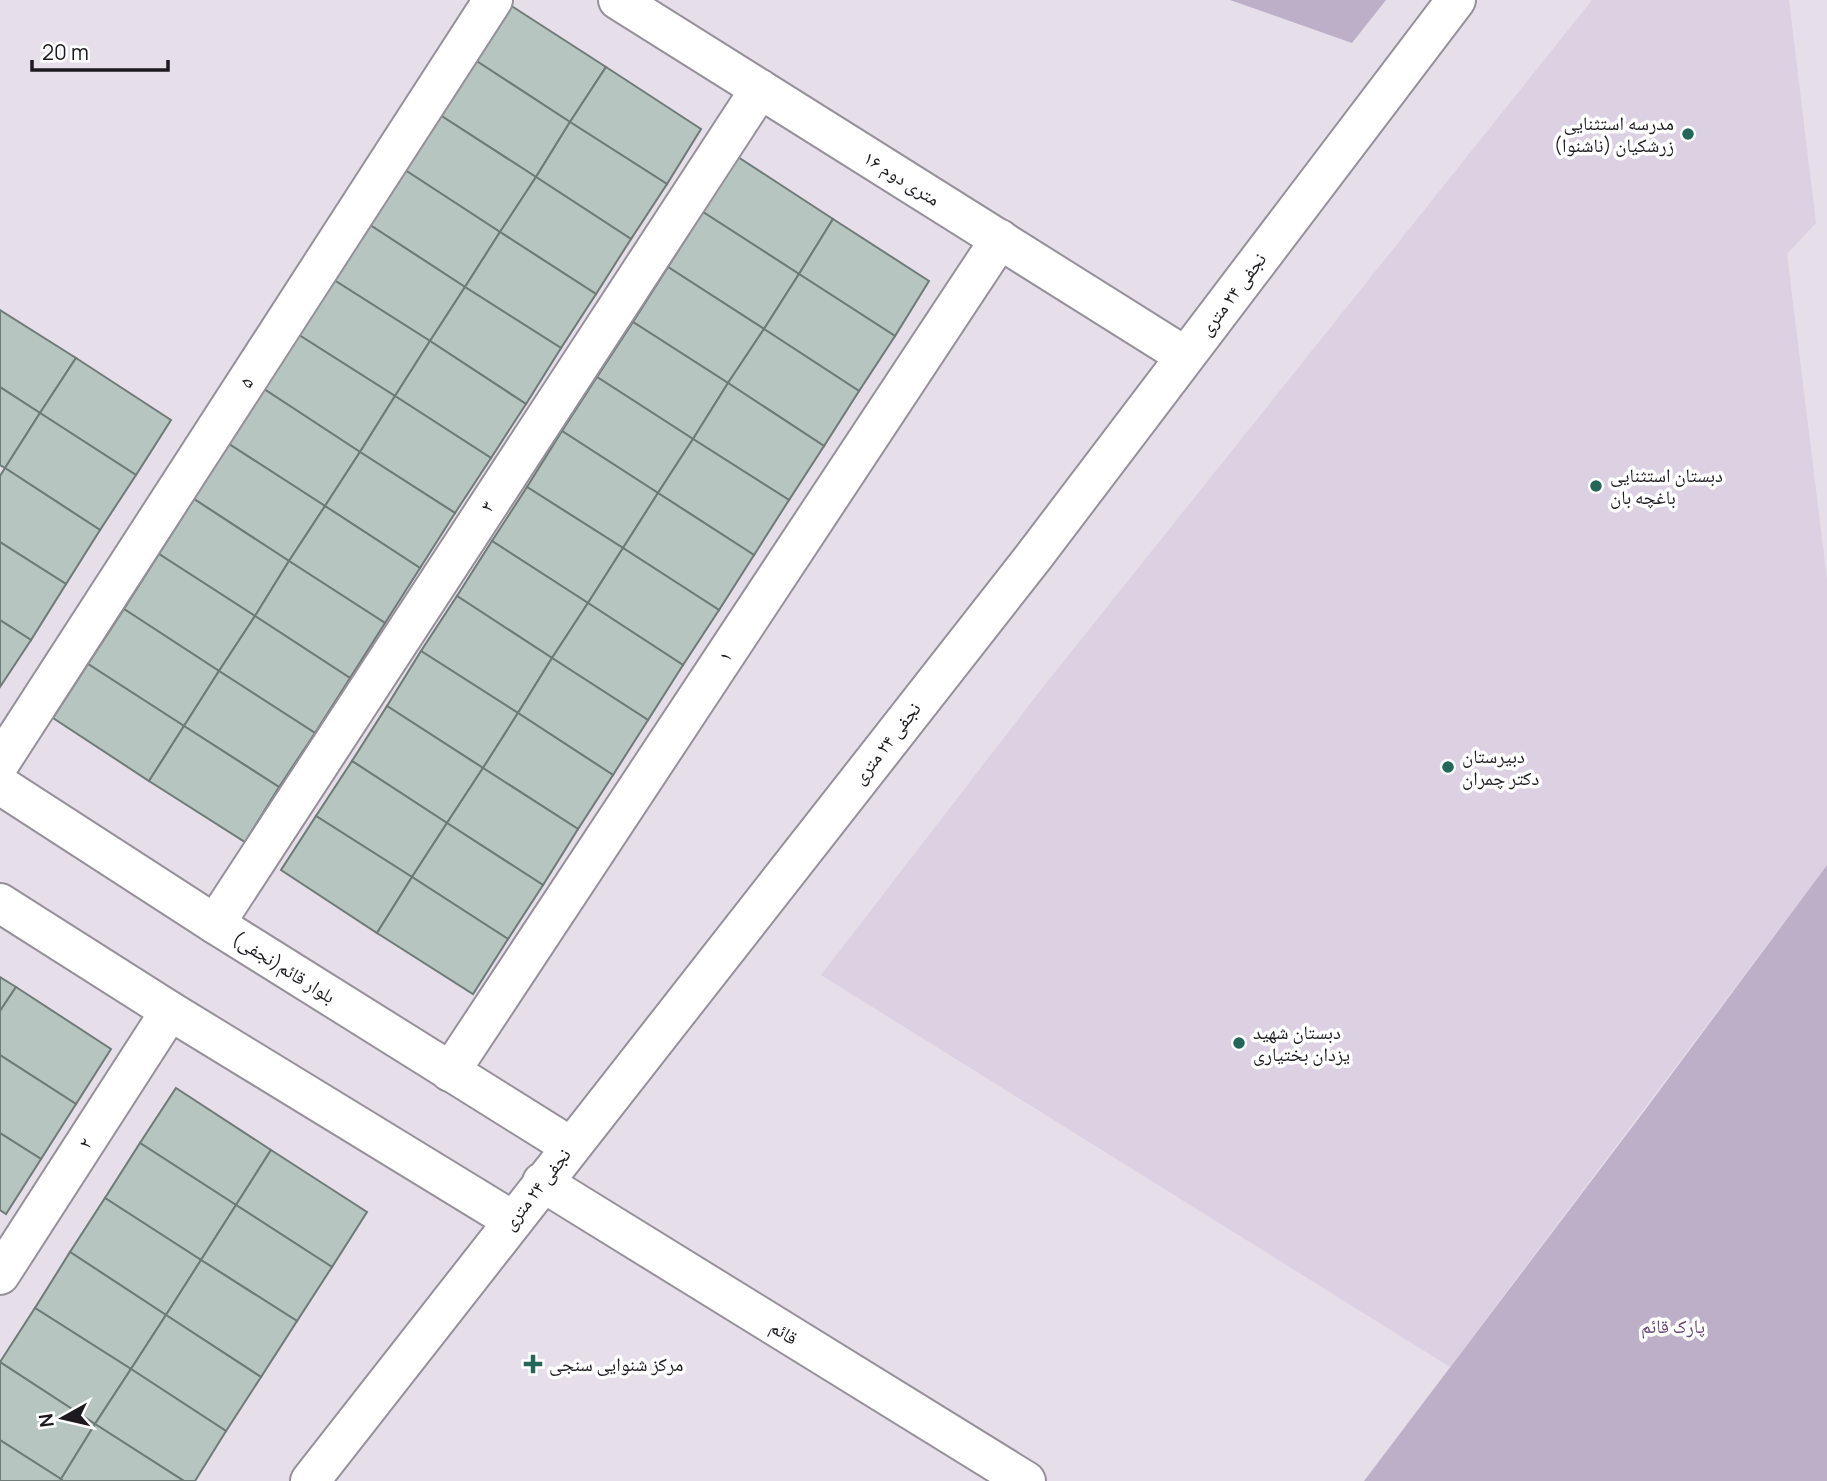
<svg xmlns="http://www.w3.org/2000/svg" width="1827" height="1481" viewBox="0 0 1827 1481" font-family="Manrope,'Noto Naskh Arabic',sans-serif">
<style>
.built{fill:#dbd1e2}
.green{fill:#beafc8}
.building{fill:#b7c5c1;stroke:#6e7b77;stroke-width:2}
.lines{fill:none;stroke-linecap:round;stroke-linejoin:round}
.minor-casing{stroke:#96909a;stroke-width:42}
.minor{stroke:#fff;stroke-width:38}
.poi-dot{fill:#236758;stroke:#fff;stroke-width:2.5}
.labels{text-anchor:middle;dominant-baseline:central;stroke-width:7;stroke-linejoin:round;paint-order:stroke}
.poi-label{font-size:19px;fill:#1c1a1e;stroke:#fff;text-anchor:start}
.street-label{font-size:19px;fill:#1c1a1e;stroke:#fff}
.park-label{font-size:19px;fill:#654577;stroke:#fff}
</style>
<rect width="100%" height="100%" fill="#e6dfea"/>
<path class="built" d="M1592,0H1789L1816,223L1787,254L1827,579V865L1450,1367L821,975L1043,687Z"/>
<g class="green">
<path d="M1230,0H1386L1352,43Z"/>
<path d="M1827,865V1481H1364L1645,1110Z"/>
</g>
<g class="building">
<path d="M510,5L606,67L570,122L475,60Z"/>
<path d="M475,60L570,122L536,177L440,115Z"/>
<path d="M606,67L701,129L667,184L570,122Z"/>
<path d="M440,115L536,177L500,232L405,170Z"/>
<path d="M570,122L667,184L631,239L536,177Z"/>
<path d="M738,157L833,219L799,274L703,212Z"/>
<path d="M405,170L500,232L465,287L370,225Z"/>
<path d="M536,177L631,239L596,294L500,232Z"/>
<path d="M703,212L799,274L764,329L668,267Z"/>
<path d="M833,219L929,281L895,336L799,274Z"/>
<path d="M370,225L465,287L430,341L334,280Z"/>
<path d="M500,232L596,294L561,348L465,287Z"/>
<path d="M668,267L764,329L728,383L633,322Z"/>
<path d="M799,274L895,336L859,391L764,329Z"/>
<path d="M334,280L430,341L395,396L299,335Z"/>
<path d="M465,287L561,348L526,404L430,341Z"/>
<path d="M0,310L76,358L40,413L0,387Z"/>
<path d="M633,322L728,383L693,439L597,377Z"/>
<path d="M764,329L859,391L824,446L728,383Z"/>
<path d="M299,335L395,396L360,452L264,389Z"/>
<path d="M430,341L526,404L491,458L395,396Z"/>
<path d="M76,358L171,420L136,475L40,413Z"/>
<path d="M597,377L693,439L658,493L562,431Z"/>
<path d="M728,383L824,446L789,500L693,439Z"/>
<path d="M0,387L40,413L5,468L0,465Z"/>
<path d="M264,389L360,452L325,506L229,444Z"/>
<path d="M395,396L491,458L455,513L360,452Z"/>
<path d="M40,413L136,475L100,530L5,468Z"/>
<path d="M562,431L658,493L623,548L527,487Z"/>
<path d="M693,439L789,500L754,555L658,493Z"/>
<path d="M229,444L325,506L289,561L194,499Z"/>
<path d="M360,452L455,513L420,568L325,506Z"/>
<path d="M5,468L100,530L66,584L0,542V476Z"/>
<path d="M527,487L623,548L588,603L492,541Z"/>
<path d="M658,493L754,555L719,610L623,548Z"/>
<path d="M194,499L289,561L255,616L159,554Z"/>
<path d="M325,506L420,568L385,623L289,561Z"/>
<path d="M492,541L588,603L552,658L457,596Z"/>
<path d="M0,542L66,584L31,640L0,620Z"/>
<path d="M623,548L719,610L683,665L588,603Z"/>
<path d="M159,554L255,616L219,671L124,609Z"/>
<path d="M289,561L385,623L350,678L255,616Z"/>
<path d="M457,596L552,658L518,713L421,651Z"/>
<path d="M588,603L683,665L648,720L552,658Z"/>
<path d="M124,609L219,671L184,726L88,664Z"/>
<path d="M255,616L350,678L315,733L219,671Z"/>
<path d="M0,620L31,640L0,687Z"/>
<path d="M421,651L518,713L483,768L387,706Z"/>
<path d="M552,658L648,720L613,775L518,713Z"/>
<path d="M88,664L184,726L149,781L53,718Z"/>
<path d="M219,671L315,733L279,787L184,726Z"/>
<path d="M387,706L483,768L447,823L352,761Z"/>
<path d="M518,713L613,775L578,829L483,768Z"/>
<path d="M184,726L279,787L245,842L149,781Z"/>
<path d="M352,761L447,823L412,877L316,816Z"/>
<path d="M483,768L578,829L543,885L447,823Z"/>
<path d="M316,816L412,877L377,933L281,870Z"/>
<path d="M447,823L543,885L508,939L412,877Z"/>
<path d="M412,877L508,939L473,994L377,933Z"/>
<path d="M0,977L16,987L0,1011Z"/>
<path d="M16,987L111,1049L76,1104L0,1055V1011Z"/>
<path d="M0,1055L76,1104L41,1159L0,1133Z"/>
<path d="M176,1088L271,1150L236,1205L140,1143Z"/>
<path d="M0,1133L41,1159L6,1214L0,1210Z"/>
<path d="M140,1143L236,1205L201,1260L105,1198Z"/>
<path d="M271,1150L367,1212L332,1267L236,1205Z"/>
<path d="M105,1198L201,1260L166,1315L70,1252Z"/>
<path d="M236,1205L332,1267L297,1321L201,1260Z"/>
<path d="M70,1252L166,1315L131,1369L35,1308Z"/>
<path d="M201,1260L297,1321L261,1377L166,1315Z"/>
<path d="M35,1308L131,1369L95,1424L0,1362Z"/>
<path d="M166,1315L261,1377L226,1431L131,1369Z"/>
<path d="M0,1362L95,1424L61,1479L0,1440Z"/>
<path d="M131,1369L226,1431L195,1481H184L95,1424Z"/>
<path d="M95,1424L184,1481H63L61,1479Z"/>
<path d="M0,1440L61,1479L60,1481H0Z"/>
</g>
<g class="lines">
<defs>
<g id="minor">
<path d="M618,0L1185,356"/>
<path d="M0,763L493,0"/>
<path d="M0,785L215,924L570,1146"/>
<path d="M0,903L170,1011L512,1220"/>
<path d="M215,924L760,89"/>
<path d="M450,1072L1000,239"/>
<path d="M542,1182L1026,1481"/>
<path d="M0,1275L170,1011"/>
<path d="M310,1481L1035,555L1456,0"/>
</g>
</defs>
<use href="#minor" class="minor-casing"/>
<use href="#minor" class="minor"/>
</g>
<g class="poi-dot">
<circle cx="1688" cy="134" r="7"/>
<circle cx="1596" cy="486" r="7"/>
<circle cx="1448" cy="767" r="7"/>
<circle cx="1239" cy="1043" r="7"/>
<path d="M529.5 1353.5h7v7h7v7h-7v7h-7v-7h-7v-7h7z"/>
</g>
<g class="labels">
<g class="poi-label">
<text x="1674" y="123" text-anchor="end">مدرسه استثنایی<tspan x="1674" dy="22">زرشکیان (ناشنوا)</tspan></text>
<text x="1610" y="475">دبستان استثنایی<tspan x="1610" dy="22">باغچه بان</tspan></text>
<text x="1462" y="756">دبیرستان<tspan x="1462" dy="22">دکتر چمران</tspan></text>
<text x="1253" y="1032">دبستان شهید<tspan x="1253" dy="22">یزدان بختیاری</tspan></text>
<text x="549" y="1364">مرکز شنوایی سنجی</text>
</g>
<g class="street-label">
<text transform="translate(902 178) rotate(32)">۱۶ متری دوم</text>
<text transform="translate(1232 294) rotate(-53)">نجفی ۲۴ متری</text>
<text transform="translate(246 382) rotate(-57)">۵</text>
<text transform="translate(487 506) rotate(-57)">۳</text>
<text transform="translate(725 656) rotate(-57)">۱</text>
<text transform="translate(886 743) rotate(-52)">نجفی ۲۴ متری</text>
<text transform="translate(284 967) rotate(32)">بلوار قائم(نجفی)</text>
<text transform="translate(85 1143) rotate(-57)">۲</text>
<text transform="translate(536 1189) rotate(-52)">نجفی ۲۴ متری</text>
<text transform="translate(784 1332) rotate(32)">قائم</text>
</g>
<g class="park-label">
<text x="1673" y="1326">پارک قائم</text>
</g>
</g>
<g transform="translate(63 1418) rotate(262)" stroke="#ffffff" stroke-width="5" paint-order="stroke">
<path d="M0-5L12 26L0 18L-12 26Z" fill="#1c1a1e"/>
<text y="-10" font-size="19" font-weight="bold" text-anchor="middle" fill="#1c1a1e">N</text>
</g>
<path d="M32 60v10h136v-10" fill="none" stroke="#1c1a1e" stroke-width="3.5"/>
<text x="42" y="60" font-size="21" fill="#1c1a1e" stroke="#ffffff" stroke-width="5" paint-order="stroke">20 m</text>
</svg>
